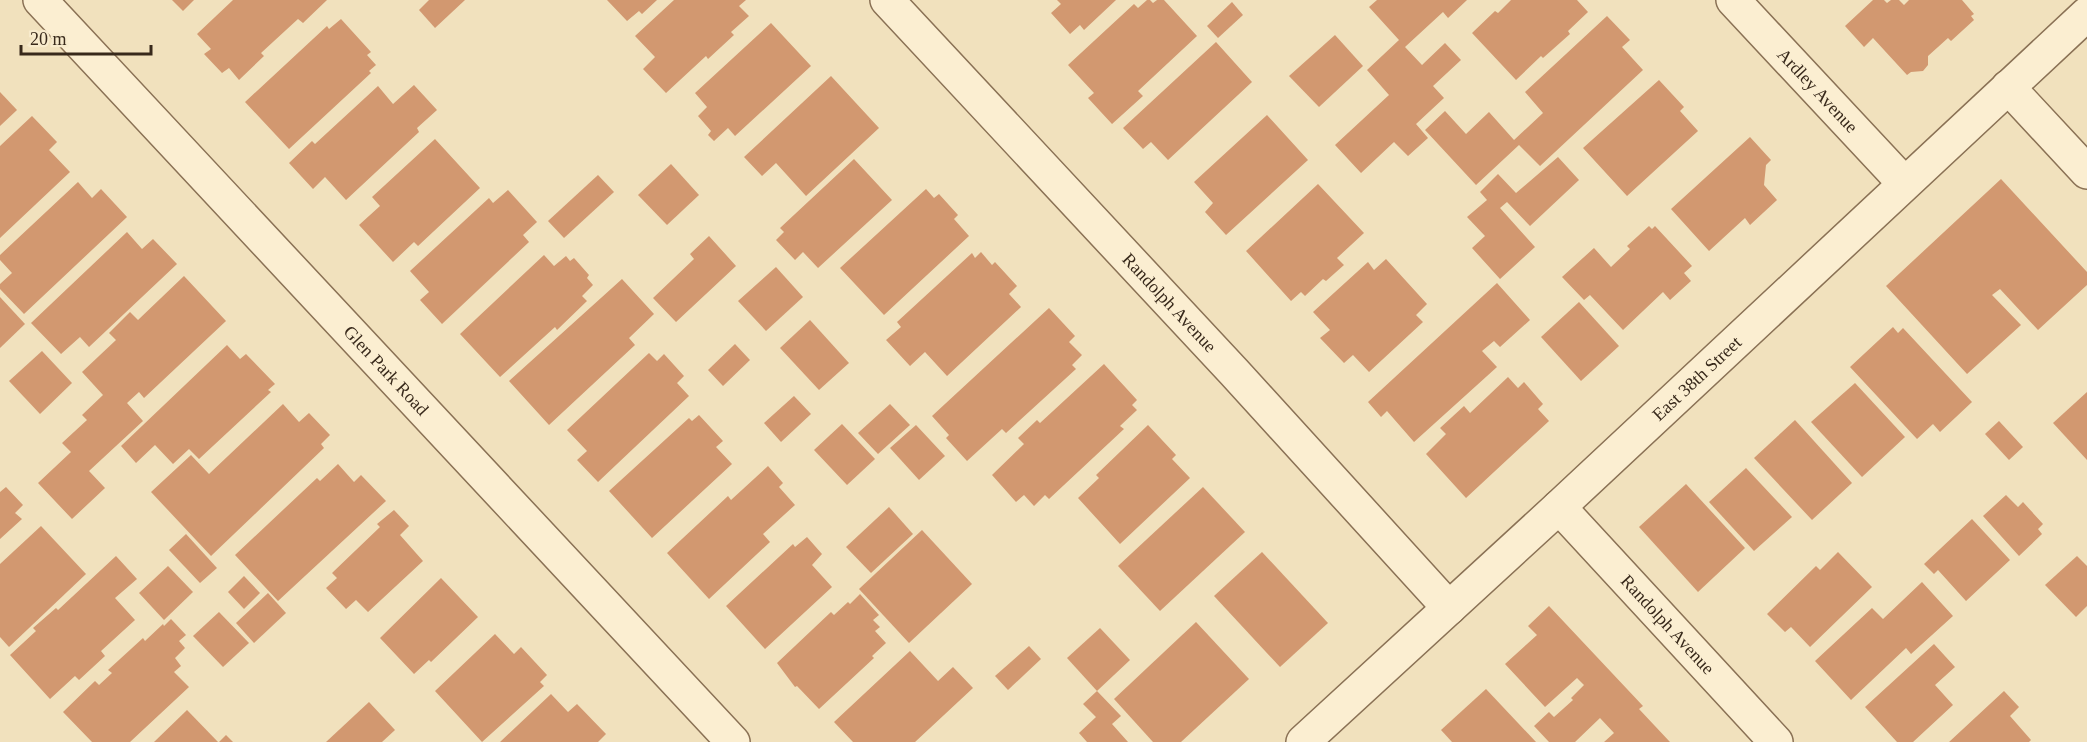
<svg xmlns="http://www.w3.org/2000/svg" width="2087" height="742" viewBox="0 0 2087 742" font-family="Georgia,serif">
<style>
.building{fill:#d29870}
.lines{fill:none;stroke-linecap:round;stroke-linejoin:round}
.street-casing{stroke:#8a7155;stroke-width:36}
.street{stroke:#fbeed1;stroke-width:33}
.labels{text-anchor:middle;dominant-baseline:central;stroke-width:4.5;stroke-linejoin:round;paint-order:stroke}
.street-label{font-size:18px;fill:#38291b;stroke:#f8ebcd}
</style>
<rect width="100%" height="100%" fill="#f1e1bd"/>
<g class="building">
<path d="M172,0H194L183,11Z"/>
<path d="M233,0H327L303,23L298,19L261,53L264,56L239,80L229,68L222,73L204,54L211,49L197,34Z"/>
<path d="M429,0H465L435,28L419,10Z"/>
<path d="M607,0H657L642,14L639,11L627,21Z"/>
<path d="M674,0H746L739,6L749,16L731,32L734,35L708,59L706,56L666,93L643,69L655,57L635,36Z"/>
<path d="M1057,0H1116L1084,30L1080,25L1070,34L1051,13L1061,4Z"/>
<path d="M1147,0H1150L1153,3L1157,0H1164L1197,36L1138,91L1143,96L1112,124L1088,98L1094,93L1068,65L1134,4L1138,8Z"/>
<path d="M1377,0H1467L1448,18L1443,12L1405,47L1422,65L1445,43L1461,60L1433,86L1444,98L1416,124L1428,138L1408,156L1394,142L1361,173L1335,145L1389,95L1367,70L1399,40L1369,7Z"/>
<path d="M1511,0H1577L1588,12L1568,31L1570,34L1543,58L1541,56L1516,80L1472,33L1495,11L1498,13Z"/>
<path d="M1873,0H1884L1887,3L1891,0H1899L1904,5L1909,0H1962L1974,14L1971,16L1974,20L1951,41L1948,38L1928,56V65L1923,71L1911,72L1907,75L1873,38L1864,47L1845,26Z"/>
<path d="M1232,2L1243,15L1218,38L1207,26Z"/>
<path d="M1607,16L1630,40L1622,47L1643,70L1540,166L1519,145L1476,185L1425,130L1445,111L1466,134L1489,112L1514,140L1543,113L1525,92Z"/>
<path d="M341,19L371,52L367,55L376,65L369,71L371,73L289,149L245,102L327,26L329,29Z"/>
<path d="M771,23L811,66L735,136L728,128L714,141L708,135L711,131L698,116L707,107L695,93Z"/>
<path d="M1335,35L1363,66L1319,107L1289,76Z"/>
<path d="M1216,42L1252,82L1168,160L1151,142L1143,149L1123,128Z"/>
<path d="M831,76L879,128L806,196L776,163L762,176L744,157Z"/>
<path d="M1659,80L1684,107L1680,111L1698,131L1627,196L1583,148Z"/>
<path d="M414,85L437,110L417,128L419,132L346,200L325,177L313,189L289,163L312,141L315,144L378,86L393,104Z"/>
<path d="M0,92L17,110L0,126Z"/>
<path d="M1267,115L1308,160L1226,235L1205,212L1213,203L1194,182Z"/>
<path d="M32,116L57,142L49,150L70,172L0,238V146Z"/>
<path d="M1750,137L1771,160L1766,165L1764,185L1777,200L1750,225L1745,218L1709,251L1671,209Z"/>
<path d="M435,139L480,188L418,246L414,242L393,262L359,225L380,206L372,197Z"/>
<path d="M1558,157L1579,180L1530,226L1507,202L1500,208L1535,247L1500,279L1472,248L1485,236L1467,217L1487,200L1480,192L1498,174L1516,193Z"/>
<path d="M854,159L892,200L818,268L803,252L795,260L776,240L784,232L780,228Z"/>
<path d="M671,164L699,195L667,225L638,195Z"/>
<path d="M598,175L614,192L564,238L548,221Z"/>
<path d="M2001,179L2087,272V285L2038,330L2000,289L1992,295L2021,325L1967,374L1886,286Z"/>
<path d="M78,182L92,198L101,189L127,217L24,314L0,289V284L12,273L0,260V255Z"/>
<path d="M1318,184L1364,233L1337,258L1344,265L1326,281L1323,279L1305,296L1301,292L1291,301L1246,251Z"/>
<path d="M926,189L934,198L939,194L958,215L954,219L969,236L884,315L840,268Z"/>
<path d="M508,190L537,222L523,235L529,242L442,324L420,300L429,292L410,271L489,198L493,203Z"/>
<path d="M1649,226L1652,229L1655,226L1692,266L1684,273L1691,281L1670,300L1663,292L1623,330L1590,295L1584,300L1562,277L1594,248L1611,267L1630,249L1627,246Z"/>
<path d="M127,232L142,249L153,239L177,264L89,347L80,337L61,354L31,323Z"/>
<path d="M709,236L736,266L676,322L653,298L694,259L690,254Z"/>
<path d="M981,252L992,265L995,262L1017,286L1009,294L1021,307L947,376L925,352L910,366L886,340L901,327L897,322L972,253L975,258Z"/>
<path d="M544,255L554,266L566,256L570,261L574,258L589,275L587,278L593,285L582,296L587,301L557,330L555,327L500,377L460,334Z"/>
<path d="M1386,259L1427,304L1416,315L1423,322L1369,372L1353,355L1344,363L1320,338L1330,330L1313,312L1368,262L1374,270Z"/>
<path d="M776,267L803,297L766,331L738,301Z"/>
<path d="M184,276L226,321L144,398L139,392L127,403L143,421L89,471L105,488L72,519L38,483L71,452L62,443L87,420L82,415L103,395L82,372L116,340L109,333L130,312L138,320Z"/>
<path d="M622,279L654,314L629,338L635,345L549,425L509,381Z"/>
<path d="M1497,283L1530,320L1500,347L1494,341L1482,351L1497,367L1414,442L1387,411L1381,417L1368,402Z"/>
<path d="M0,297L25,324L0,348Z"/>
<path d="M1579,302L1619,346L1581,381L1541,337Z"/>
<path d="M1049,308L1075,336L1069,342L1082,355L1072,365L1076,369L1006,433L1002,429L967,461L946,438L949,435L932,416Z"/>
<path d="M810,320L849,363L819,390L780,348Z"/>
<path d="M1893,327L1898,333L1903,328L1972,402L1940,432L1933,424L1917,439L1850,367Z"/>
<path d="M735,344L750,360L723,386L708,370Z"/>
<path d="M227,345L240,359L246,354L275,384L268,390L271,392L199,459L189,449L173,464L155,445L136,463L121,446Z"/>
<path d="M42,351L72,383L40,414L9,381Z"/>
<path d="M649,353L657,361L664,354L684,376L677,383L689,396L598,482L577,460L587,451L567,430Z"/>
<path d="M1104,364L1137,400L1132,405L1137,410L1120,426L1124,429L1049,499L1045,495L1034,506L1024,495L1016,502L992,475L1024,444L1018,438L1037,420L1040,423Z"/>
<path d="M1508,377L1518,388L1524,382L1543,404L1538,409L1549,421L1466,498L1426,454L1446,434L1440,428L1464,406L1470,413Z"/>
<path d="M1855,383L1905,437L1862,477L1811,422Z"/>
<path d="M2087,392V460L2053,423Z"/>
<path d="M794,396L811,414L781,442L764,423Z"/>
<path d="M283,404L299,422L309,413L330,435L321,444L324,448L211,556L151,492L191,455L209,474Z"/>
<path d="M890,404L910,425L878,454L858,433Z"/>
<path d="M699,415L723,441L716,447L732,464L652,538L609,491L689,418L692,421Z"/>
<path d="M1795,420L1852,483L1812,520L1754,458Z"/>
<path d="M1999,421L2023,447L2009,460L1985,434Z"/>
<path d="M842,424L875,459L847,485L814,450Z"/>
<path d="M916,425L945,456L919,480L890,448Z"/>
<path d="M1148,425L1176,455L1172,459L1190,478L1120,544L1078,498L1099,478L1096,475Z"/>
<path d="M338,464L354,482L361,475L386,501L278,601L235,555L317,478L320,481Z"/>
<path d="M768,466L783,483L779,487L795,505L763,534L770,542L709,599L667,553L728,496L731,500Z"/>
<path d="M1746,468L1792,517L1754,551L1709,502Z"/>
<path d="M1686,484L1745,548L1698,592L1639,527Z"/>
<path d="M6,487L23,505L15,513L22,519L0,539V492Z"/>
<path d="M1203,487L1245,532L1160,611L1118,566Z"/>
<path d="M2006,495L2018,507L2023,502L2043,524L2038,529L2042,534L2019,556L1983,516Z"/>
<path d="M889,507L913,534L871,573L846,547Z"/>
<path d="M394,510L409,526L400,535L423,561L368,612L356,600L346,609L326,588L337,578L332,573L380,527L377,524Z"/>
<path d="M1972,519L2010,560L1966,601L1938,570L1934,574L1924,564Z"/>
<path d="M41,526L86,574L9,647L0,637V564Z"/>
<path d="M922,530L972,584L909,643L859,589Z"/>
<path d="M186,534L217,568L200,583L169,550Z"/>
<path d="M807,537L822,554L812,565L832,587L765,649L726,606L793,544L795,547Z"/>
<path d="M1262,552L1328,623L1280,667L1214,596Z"/>
<path d="M1838,552L1872,587L1810,647L1791,627L1785,632L1767,614L1816,566L1820,570Z"/>
<path d="M116,556L137,579L115,598L135,620L101,651L105,656L79,680L75,676L50,699L10,655L36,631L33,628L56,608L58,610Z"/>
<path d="M2077,556L2087,566V606L2076,617L2045,585Z"/>
<path d="M168,566L193,592L164,620L139,593Z"/>
<path d="M244,576L260,593L244,609L228,592Z"/>
<path d="M441,578L478,617L431,662L429,660L414,674L380,638Z"/>
<path d="M1922,582L1953,616L1911,654L1906,648L1851,700L1815,661L1872,608L1883,619Z"/>
<path d="M268,593L286,613L254,643L236,623Z"/>
<path d="M860,594L879,615L873,620L880,627L875,631L886,643L872,656L874,658L819,709L797,686L795,687L777,663L831,612L834,615L848,602L850,604Z"/>
<path d="M1549,606L1643,706L1639,709L1670,742H1604L1614,733L1600,718L1575,742H1549L1534,726L1549,712L1554,717L1573,700L1571,698L1584,685L1577,678L1545,707L1505,664L1537,635L1528,626Z"/>
<path d="M219,612L249,643L223,667L193,636Z"/>
<path d="M171,619L186,635L179,641L185,648L175,658L181,666L174,672L189,687L130,742H92L63,712L95,681L99,685L112,673L108,670L143,638L145,641L163,624L164,626Z"/>
<path d="M1196,622L1249,679L1181,742H1153L1114,699Z"/>
<path d="M1100,628L1130,660L1097,691L1067,658Z"/>
<path d="M495,634L514,654L521,647L547,675L540,682L544,686L482,742L435,691Z"/>
<path d="M1934,644L1955,667L1935,685L1953,705L1913,742H1897L1865,707Z"/>
<path d="M1029,646L1041,659L1008,690L995,676Z"/>
<path d="M910,651L938,681L953,667L973,688L915,742H853L834,722Z"/>
<path d="M1486,689L1536,742H1452L1441,730Z"/>
<path d="M1097,691L1121,716L1112,724L1128,742H1087L1079,733L1096,717L1083,704Z"/>
<path d="M2004,691L2019,707L2010,716L2031,740L2029,742H1949Z"/>
<path d="M551,694L568,712L577,704L606,734L598,742H500Z"/>
<path d="M369,702L395,730L382,742H326Z"/>
<path d="M187,710L218,742H154Z"/>
<path d="M226,735L233,742H219Z"/>
</g>
<g class="lines">
<defs>
<g id="street">
<path id="s1" d="M40,0L733,742"/>
<path id="s2" d="M887,0L1234,372L1449,608"/>
<path id="s3" d="M1733,0L1904,183"/>
<path d="M2008,87L2087,172"/>
<path id="s4" d="M1559,507L1776,742"/>
<path id="s5" d="M1303,742L1559,507L2087,14"/>
</g>
</defs>
<use href="#street" class="street-casing"/>
<use href="#street" class="street"/>
</g>
<g class="labels">
<g class="street-label">
<text stroke="none"><textPath href="#s3" startOffset="124">Ardley Avenue</textPath></text>
<text stroke="none"><textPath href="#s2" startOffset="414">Randolph Avenue</textPath></text>
<text stroke="none"><textPath href="#s1" startOffset="507">Glen Park Road</textPath></text>
<text stroke="none"><textPath href="#s5" startOffset="536">East 38th Street</textPath></text>
<text stroke="none"><textPath href="#s4" startOffset="160">Randolph Avenue</textPath></text>
</g>
</g>
<path d="M21 45v9h130v-9" fill="none" stroke="#38291b" stroke-width="3"/>
<text x="30" y="45" font-size="18" fill="#38291b" stroke="#f8ebcd" stroke-width="4.5" paint-order="stroke">20 m</text>
</svg>
